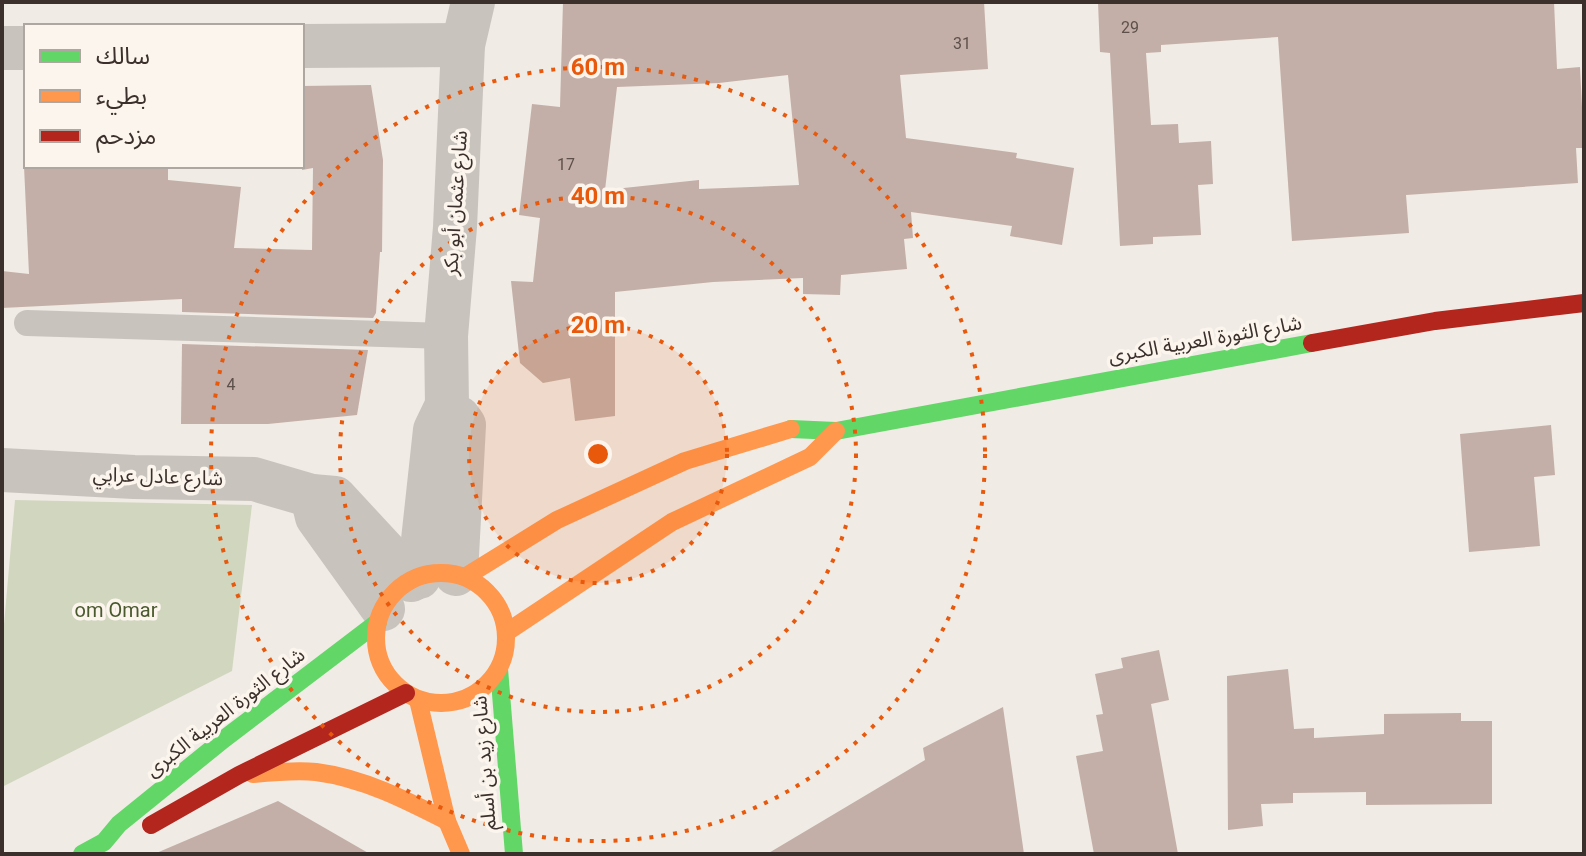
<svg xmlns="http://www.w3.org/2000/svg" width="1586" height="856" viewBox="0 0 1586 856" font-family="Roboto,'Noto Sans Arabic',sans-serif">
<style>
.green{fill:#d1d6bf}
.building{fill:#c3afa7;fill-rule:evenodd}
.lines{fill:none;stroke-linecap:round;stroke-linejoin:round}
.lane{stroke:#c9c3be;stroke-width:26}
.street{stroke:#c9c3be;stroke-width:44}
.fast{stroke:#63d668;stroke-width:18}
.slow{stroke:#ff974d;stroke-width:18}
.jam{stroke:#b3261e;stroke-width:18}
.ring{fill:none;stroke:#e8590c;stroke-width:4;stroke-dasharray:4 8}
.labels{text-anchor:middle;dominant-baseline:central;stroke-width:7;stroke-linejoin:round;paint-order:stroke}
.number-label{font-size:16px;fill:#5d504a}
.street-label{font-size:20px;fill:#3b302b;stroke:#fbf5ee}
.park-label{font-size:20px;fill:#4a5a2e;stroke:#fbf5ee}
.centre{fill:#e8590c;stroke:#fbf5ee;stroke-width:4}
.ring-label{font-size:24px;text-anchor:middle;font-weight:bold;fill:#e8590c;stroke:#fbf5ee;stroke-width:7;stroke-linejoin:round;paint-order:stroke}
</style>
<rect width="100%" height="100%" fill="#f0ebe5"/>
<path class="green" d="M15,500L252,505L232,671L2,787V647Z"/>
<g class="building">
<path d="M563,2H984L988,69L900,75L906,138L1017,153L1016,158L1074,168L1062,245L1010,236L1012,226L911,212L913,238L904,239L907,269L841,275L840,295L803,294V278L713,282L615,292V416L575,421L570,378L543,383L520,363L511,281L533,282L540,218L519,215L532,104L560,107ZM788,75L799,185L699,189V180L605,190L617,87L719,83Z"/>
<path d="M1098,2H1554L1557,69L1580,67L1584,148H1576L1578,183L1406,195L1409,233L1292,241L1278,37L1161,45V52L1146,53L1151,125L1178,124L1179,143L1211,141L1213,184L1198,185L1201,235L1153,237V244L1120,246L1110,53L1100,52Z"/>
<path d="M371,85L383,160L382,252H380L376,313L373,318L182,312V299L2,308V271L29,274L24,166H168V180L241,187L234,248L312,250L313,168L302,170V86Z"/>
<path d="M182,344L368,350L357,415L268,424H181Z"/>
<path d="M1551,425L1555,475L1534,477L1540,546L1469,552L1460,434Z"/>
<path d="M1159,650L1169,700L1151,704L1178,854H1094L1076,756L1103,751L1096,715L1103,714L1095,674L1123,668L1121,658Z"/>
<path d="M1288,669L1294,729L1314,728V738L1384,734V714L1461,713V721H1492V804L1366,805V792L1293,793V803L1261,804L1263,826L1228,830L1227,676Z"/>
<path d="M1003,707L1024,854H767L925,760L923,748Z"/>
<path d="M278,801L370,854H154Z"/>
</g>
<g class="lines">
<path class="lane" d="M27,323L446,336"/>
<g class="street">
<path d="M302,46L463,45"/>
<path d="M2,48H26"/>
<path d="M2,470L134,477L254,479L312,496L335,498L411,580"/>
<path d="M312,496L317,517L383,609"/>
<path d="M456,574L464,425L459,418"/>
<path d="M419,577L435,430L447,405L446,336L455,227L463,45L473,2"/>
</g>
<g class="fast">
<path d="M791,429L836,431L1312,343"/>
<path d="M499,669L514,854"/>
<path d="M82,854L104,842L119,824L224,739L378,622"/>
</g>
<g class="slow">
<circle cx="441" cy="638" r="65"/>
<path d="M465,577L557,520L685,461L791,429"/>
<path d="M507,632L672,522L810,457L836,431"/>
<path d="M418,700L447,821L461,854"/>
<path d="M253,774C274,772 295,770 316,772C363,778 406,800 447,821"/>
</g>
<g class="jam">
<path d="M1312,343L1435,321L1584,303"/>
<path d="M151,825L239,775L406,693"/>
</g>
</g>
<circle cx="598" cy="454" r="129" fill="#e8590c" fill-opacity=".12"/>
<g class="ring">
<circle cx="598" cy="454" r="129"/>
<circle cx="598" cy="454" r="258"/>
<circle cx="598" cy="454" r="387"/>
</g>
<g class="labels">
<g class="number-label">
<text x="1130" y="27">29</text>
<text x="962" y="43">31</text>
<text x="566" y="164">17</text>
<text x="231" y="384">4</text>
</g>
<g class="street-label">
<text transform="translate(455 203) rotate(-86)">شارع عثمان أبو بكر</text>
<text transform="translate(1205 339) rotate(-10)">شارع الثورة العربية الكبرى</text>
<text transform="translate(158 476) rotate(2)">شارع عادل عرابي</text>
<text transform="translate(225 712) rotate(-38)">شارع الثورة العربية الكبرى</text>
<text transform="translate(484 763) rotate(-94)">شارع زيد بن أسلم</text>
</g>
<g class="park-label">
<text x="116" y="610">om Omar</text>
</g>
</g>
<circle cx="598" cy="454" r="12" class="centre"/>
<g class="ring-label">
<text x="598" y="75">60 m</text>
<text x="598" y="204">40 m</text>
<text x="598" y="333">20 m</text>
</g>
<rect width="1586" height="856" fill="none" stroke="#3b302b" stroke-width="8"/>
<rect x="24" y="24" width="280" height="144" fill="#fbf5ee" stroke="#aea6a0" stroke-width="2"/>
<rect x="40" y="50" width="40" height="12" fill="#63d668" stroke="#aea6a0" stroke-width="2"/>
<text x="96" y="64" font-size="24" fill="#3b302b">سالك</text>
<rect x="40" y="90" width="40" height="12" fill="#ff974d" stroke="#aea6a0" stroke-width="2"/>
<text x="96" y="104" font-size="24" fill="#3b302b">بطيء</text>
<rect x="40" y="130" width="40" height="12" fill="#b3261e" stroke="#aea6a0" stroke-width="2"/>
<text x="96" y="144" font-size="24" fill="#3b302b">مزدحم</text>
</svg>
